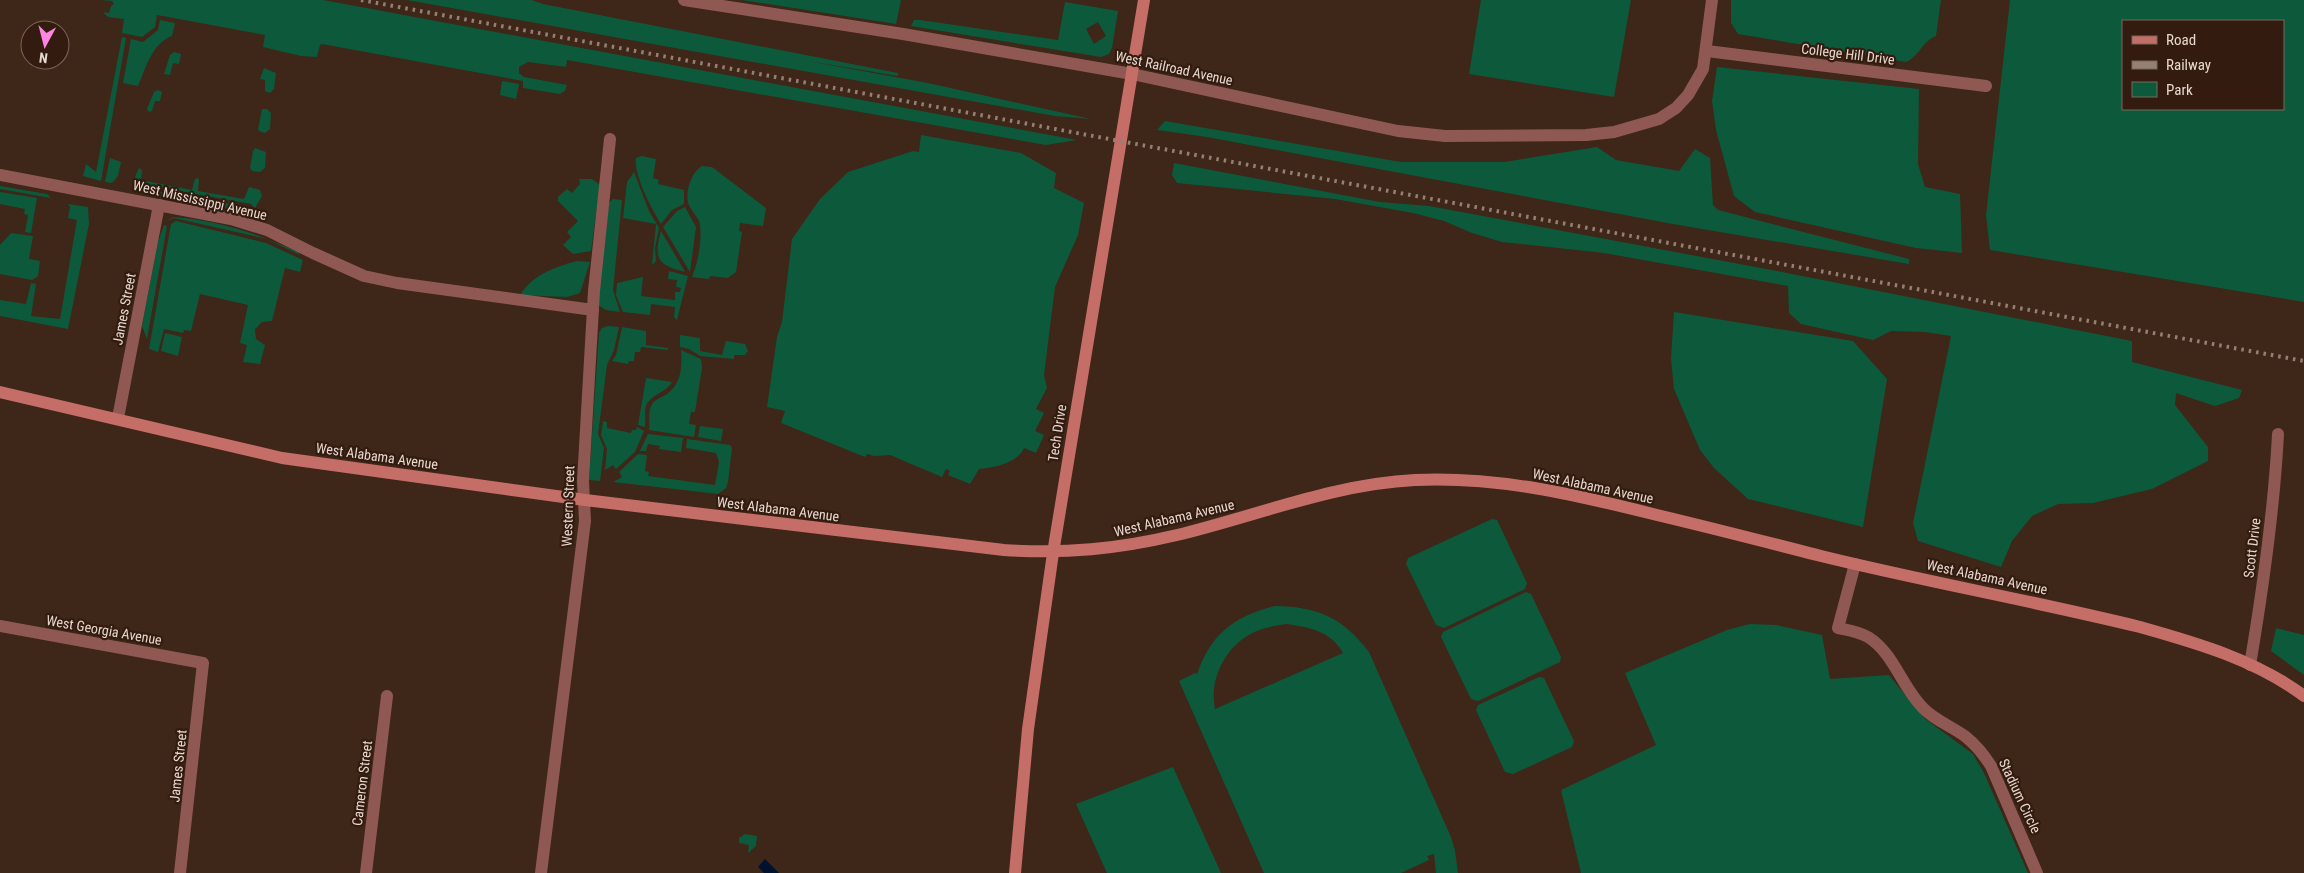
<svg xmlns="http://www.w3.org/2000/svg" width="2304" height="873" viewBox="0 0 2304 873" font-family="'Roboto Condensed',sans-serif">
<style>
.green{fill:#0c5a3b;fill-rule:evenodd}
.water{fill:#00122d}
.lines{fill:none;stroke-linecap:round;stroke-linejoin:round}
.minor{stroke:#8f5853;stroke-width:12}
.secondary{stroke:#c56e68;stroke-width:12}
.rail{stroke:#948075;stroke-width:4;stroke-dasharray:2.5 5;stroke-linecap:butt}
.labels{text-anchor:middle;dominant-baseline:central;stroke-width:4.5;stroke-linejoin:round;paint-order:stroke}
.street-label{font-size:14px;fill:#e8d8cf;stroke:#331c0f}
</style>
<rect width="100%" height="100%" fill="#3e2618"/>
<g class="green">
<path d="M101,0H323L1077,140L1046,145L567,60L566,67L528,62L519,67V73L524,77L567,85L565,91L560,94L523,88V81L322,44L320,45L317,57L301,56L263,47L265,35L157,15L155,27L142,37L122,33L124,19L108,17L103,12L109,13L111,6L114,4L112,1Z"/>
<path d="M407,0H531L543,4L898,73V76L802,60L928,83L1091,119L1055,116Z"/>
<path d="M742,0H901L896,24Z"/>
<path d="M1481,0H1631L1614,97L1469,74Z"/>
<path d="M1731,0H1941L1936,36C1920,43 1921,55 1906,62L1738,34L1731,23Z"/>
<path d="M2010,0H2304V302L1990,250L1986,215ZM2283,21V109H2123V21Z"/>
<path d="M1065,2L1118,11L1112,48L1109,54L1101,57L911,26L914,20H920L1058,40ZM1098,22L1106,36L1094,44L1086,29Z"/>
<path d="M160,20L175,23L172,36C152,43 146,68 138,86L123,83L131,39L143,42L158,30Z"/>
<path d="M122,37L126,38L101,181L83,176L86,164L96,172Z"/>
<path d="M174,52L181,54L179,64L173,63L170,75L164,74L170,55Z"/>
<path d="M1717,67L1919,89L1918,164L1925,187L1960,194L1962,253L1916,248L1755,212L1734,196L1716,130L1712,101Z"/>
<path d="M264,68L276,73L274,89L270,93L265,91V80L260,79Z"/>
<path d="M502,81L519,84L516,99L500,95Z"/>
<path d="M158,90L162,92L160,101H155L152,111L149,112L147,109L154,92Z"/>
<path d="M262,109H267L271,113L270,129L265,133L259,131L258,129Z"/>
<path d="M1165,121L1401,162H1504L1597,147L1616,160L1679,171L1695,149L1710,158L1713,205L1718,210L1909,259V264L1673,224L1207,137L1157,130Z"/>
<path d="M921,135L1021,153L1056,173L1054,188L1084,203L1078,235L1055,287L1044,375L1047,388L1036,409L1044,413L1035,431L1044,435L1036,453L1024,448C1017,464 994,467 979,469L970,484L948,475L950,471L946,469L942,477L890,455L874,456L867,454L865,457L781,423L785,411L767,407L777,337L782,322L792,239L820,199L848,172L913,151L919,152Z"/>
<path d="M255,148L266,152L265,168L260,172L252,171L250,168L253,151Z"/>
<path d="M642,156L656,159L653,178L659,180L658,184L684,190V204L672,210L661,224C652,210 633,174 636,158Z"/>
<path d="M110,158L121,162L118,176L112,183L105,182Z"/>
<path d="M1174,163L1380,202L1429,206L1777,271L2132,341V362L2242,390L2239,398L2215,406L2176,393L2175,405L2208,447V461L2152,489L2093,503L2058,504L2032,516L2012,541L2001,567L1918,541L1913,523L1951,336L1925,332L1891,331L1873,340L1801,324L1789,313L1788,286L1604,253L1502,242L1472,233L1444,221L1413,213L1335,199L1177,183L1172,175Z"/>
<path d="M702,166L712,167L766,208L763,226L740,223L739,231L742,232L736,272L728,278L710,276L709,279L692,277C698,262 702,242 700,226C700,218 692,213 689,205C684,194 691,172 702,166Z"/>
<path d="M139,168L142,170L141,180L192,190L195,179L198,178L199,180L198,191L244,199L249,187L260,190L262,196L255,208L251,204L136,183L135,177Z"/>
<path d="M634,172L649,211L659,228L655,248L656,261L652,265L656,224L623,218L627,182Z"/>
<path d="M579,179H592L600,185L591,251L573,254L563,245L571,237L567,232L578,221L558,201V197L567,189L572,193L580,184Z"/>
<path d="M0,186L47,194L51,198L0,189Z"/>
<path d="M139,188L248,207L252,210L244,211C225,208 149,199 139,188Z"/>
<path d="M0,192L37,198L31,233L25,232L28,215L24,214L25,209L0,204Z"/>
<path d="M613,199L622,200L613,290L620,312L606,310L598,305L609,203Z"/>
<path d="M68,204L88,207L89,224L68,329L0,316V300L26,304L31,283L36,284L31,316L60,319L77,220L68,218L70,207Z"/>
<path d="M685,207L696,227L690,272L663,227L677,211Z"/>
<path d="M173,217C217,220 259,234 298,252L300,255L267,239L174,218L166,221Z"/>
<path d="M176,221L266,243L303,260L300,272L285,268L272,321L262,322L255,329L256,339L265,345L260,364L243,362L247,345L240,343L248,305L200,294L191,331L184,330L183,333L164,329L158,352L149,349L171,224Z"/>
<path d="M164,225L167,226L147,339L142,326L158,242Z"/>
<path d="M661,231L684,270L685,272C658,265 653,259 661,231Z"/>
<path d="M11,233L33,236L29,259L40,261L38,276L32,280L0,274V245Z"/>
<path d="M577,261L590,262L580,293L567,297L520,295C532,275 555,267 577,261Z"/>
<path d="M669,271L688,276L677,320L674,317L675,307L651,304L650,315L623,312L616,295L617,283L643,277L641,296L675,300V292H680L681,288L676,287L677,280L668,279Z"/>
<path d="M1674,312L1853,341L1887,379L1863,527L1748,499L1714,468L1700,450L1674,389L1671,359Z"/>
<path d="M608,326L619,327L614,350L607,365L598,434L604,448L600,481L589,480L599,333L602,328Z"/>
<path d="M622,327L646,331V345L668,348V350L641,347L640,352H635L634,361H629L628,364L612,361L616,355Z"/>
<path d="M165,333L182,337L178,356L161,351Z"/>
<path d="M680,335L700,338V351L722,355L726,341L745,344L748,351L745,355H734V359L700,356L689,349L680,347Z"/>
<path d="M681,350L701,359L702,368L695,412H691L689,424L696,425L694,437L649,430C650,423 648,413 651,406C654,399 661,398 667,394C682,383 682,366 681,350Z"/>
<path d="M646,378L672,382C666,393 651,394 646,406C644,413 646,420 645,427L638,425Z"/>
<path d="M603,421L607,422V428L631,433L632,430H636L637,427L644,431L635,452L616,469L613,465L605,470L607,449L601,435Z"/>
<path d="M700,426L723,429L721,441L698,437Z"/>
<path d="M648,434L683,438L681,452L659,449L660,446L648,444L646,451H640Z"/>
<path d="M687,439L730,445L732,448L728,482L726,488L718,494L613,482L622,477L619,472L638,454L647,455L645,471L649,472L648,476L715,485L719,462L716,453L686,448Z"/>
<path d="M1492,519L1497,520L1527,583L1525,589L1444,628L1436,625L1406,564L1408,558Z"/>
<path d="M1526,592L1531,594L1561,657L1560,662L1478,701L1471,699L1441,637L1443,632Z"/>
<path d="M1275,606C1318,607 1342,617 1369,652L1451,837L1455,851L1458,873H1436L1434,854L1427,856L1429,860L1401,873H1264L1179,681L1195,673L1197,674C1211,634 1234,616 1275,606ZM1286,624C1309,627 1331,631 1343,653L1215,709C1209,681 1224,649 1249,635C1260,628 1273,626 1286,624Z"/>
<path d="M1750,624L1776,625L1822,635L1830,679L1889,675L1924,718L1973,754L1984,773L2028,873H1581L1561,790L1656,745L1625,673L1727,630Z"/>
<path d="M2276,628L2304,635V675L2271,651Z"/>
<path d="M1539,677L1544,678L1574,741L1572,747L1513,774L1505,772L1476,710L1478,705Z"/>
<path d="M1173,767L1221,873H1107L1076,804Z"/>
<path d="M745,834L757,836L756,846L748,853L749,845L739,843V838Z"/>
</g>
<path class="water" d="M765,859L779,873H764L758,867Z"/>
<g class="lines">
<g class="minor">
<path d="M684,0L903,34L1132,74L1398,131L1445,136L1586,135L1614,132L1659,119L1676,108L1688,95L1703,69L1712,0"/>
<path d="M1707,51L1986,86"/>
<path d="M0,175L231,219L267,230L313,253L364,276L397,283L593,310"/>
<path d="M118,418L159,205"/>
<path d="M1855,564L1838,628C1848,630 1860,632 1868,637C1894,653 1902,688 1924,709C1936,721 1953,727 1966,737C1976,745 1984,755 1991,766L2037,873"/>
<path d="M0,626L203,663L180,873"/>
<path d="M2250,665C2263,588 2274,512 2278,434"/>
<path d="M366,873L387,696"/>
<path d="M541,873L585,521L583,481L594,291L610,139"/>
</g>
<g class="secondary">
<path d="M0,392L282,458L585,500L1004,550C1065,554 1118,549 1177,535C1256,516 1333,484 1415,480C1498,476 1577,495 1657,515C1712,528 1766,542 1821,556C1927,582 2034,601 2140,627C2197,643 2256,660 2304,696"/>
<path d="M1015,873L1028,729L1053,553L1144,0"/>
</g>
<path class="rail" d="M361,0L2304,361"/>
</g>
<g class="labels">
<g class="street-label">
<text transform="translate(1848 54) rotate(7)">College Hill Drive</text>
<text transform="translate(1174 68) rotate(12)">West Railroad Avenue</text>
<text transform="translate(200 200) rotate(13)">West Mississippi Avenue</text>
<text transform="translate(124 309) rotate(-79)">James Street</text>
<text transform="translate(1057 433) rotate(-81)">Tech Drive</text>
<text transform="translate(377 456) rotate(8)">West Alabama Avenue</text>
<text transform="translate(1593 486) rotate(12)">West Alabama Avenue</text>
<text transform="translate(568 506) rotate(-88)">Western Street</text>
<text transform="translate(778 509) rotate(7)">West Alabama Avenue</text>
<text transform="translate(1174 518) rotate(-13)">West Alabama Avenue</text>
<text transform="translate(2252 548) rotate(-83)">Scott Drive</text>
<text transform="translate(1987 577) rotate(12)">West Alabama Avenue</text>
<text transform="translate(104 630) rotate(10)">West Georgia Avenue</text>
<text transform="translate(178 766) rotate(-84)">James Street</text>
<text transform="translate(362 783) rotate(-83)">Cameron Street</text>
<text transform="translate(2020 796) rotate(65)">Stadium Circle</text>
</g>
</g>
<rect x="2122" y="20" width="162" height="90" fill="#331c0f" stroke="#7b675c"/>
<rect x="2132" y="36" width="25" height="8" fill="#c56e68" stroke="#7b675c"/>
<text x="2166" y="45" font-size="15" fill="#e8d8cf">Road</text>
<rect x="2132" y="61" width="25" height="8" fill="#948075" stroke="#7b675c"/>
<text x="2166" y="70" font-size="15" fill="#e8d8cf">Railway</text>
<rect x="2132" y="82" width="25" height="15" fill="#0c5a3b" stroke="#7b675c"/>
<text x="2166" y="95" font-size="15" fill="#e8d8cf">Park</text>
<g transform="translate(45 45) rotate(187)"><circle r="24" fill="#331c0f" stroke="#7b675c"/>
<path d="M0-4L9 19L0 12L-9 19Z" fill="#fd86e2"/>
<text y="-8" font-size="14" font-weight="bold" text-anchor="middle" fill="#e8d8cf">N</text>
</g>
</svg>
